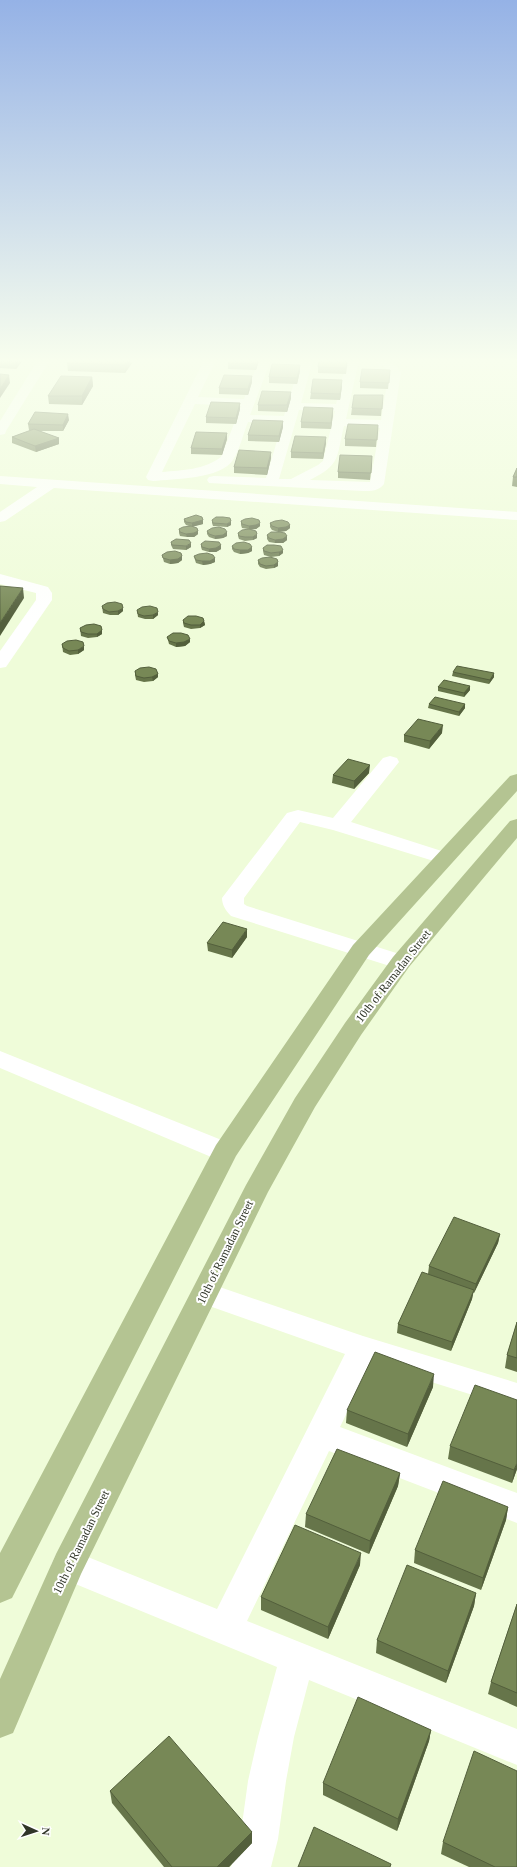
<svg xmlns="http://www.w3.org/2000/svg" width="517" height="1867" viewBox="0 0 517 1867" font-family="'Times New Roman',serif">
<style>
.lines{fill:none;stroke-linecap:round;stroke-linejoin:round}
.minor{fill:#fff;fill-rule:evenodd}
.primary{fill:#b4c492;fill-rule:evenodd}
.wall{fill:#66754a}
.shaded-wall{fill:#535f3c}
.building{fill:#778856;stroke:#535f3c}
.labels{text-anchor:middle;dominant-baseline:central;stroke-width:4;stroke-linejoin:round;paint-order:stroke}
.near-street-label{font-size:12px;fill:#303528;stroke:#fff}
</style>
<rect width="100%" height="100%" fill="#effcd9"/>
<g class="lines">
<g class="minor">
<path d="M38,360H50L6,431L5,434L0,435V421Z"/>
<path d="M204,360H216L198,397L244,399L259,360H271L250,415L284,416L301,360H313L301,403L336,404L347,360H359L346,419L381,420L389,372L386,368L370,360C384,360 392,360 401,372L384,484C379,491 371,491 363,491L209,483L207,480L209,477L214,476L266,478L282,424L248,422C243,434 240,449 233,460C221,479 173,479 153,481L148,480L146,477ZM195,404L241,406L221,457C204,470 183,470 162,472ZM299,410L335,411L323,461L318,465L291,479H279ZM344,426L380,428L370,482L310,480C341,464 336,459 344,426Z"/>
<path d="M0,476L517,512V520L54,488L5,521L0,522V512L37,487L0,484Z"/>
<path d="M0,574L48,587L52,593V600L6,667L0,668V651L36,600V593L0,584Z"/>
<path d="M390,756L397,758L399,762L351,822L451,854L454,858L451,862L444,864L437,862L333,830L300,822L244,898V904L247,906L409,957L412,962L409,967L401,969L393,967L231,916C226,911 222,905 222,898L287,813L298,810L333,818L383,758Z"/>
<path d="M0,1051L234,1145L238,1152L234,1159L225,1161L216,1159L0,1068Z"/>
<path d="M205,1282L363,1336L517,1383V1409L371,1363L340,1427L517,1493V1523L329,1451L247,1621L517,1729V1765L309,1680L294,1737L286,1781L278,1839L271,1867H231L240,1839L248,1781L258,1737L277,1667L56,1576L51,1565L56,1554L68,1549L217,1609L345,1354L195,1301L191,1293L195,1285Z"/>
</g>
<g class="primary">
<path d="M517,774V791L369,955L236,1156L12,1598L0,1603V1553L216,1145L353,945L510,776Z"/>
<path d="M517,819V838L409,967L361,1035L315,1107L268,1192L81,1574L13,1733L0,1738V1679L56,1554L246,1185L295,1098L345,1023L393,957L510,821Z"/>
</g>
</g>
<g class="wall">
<path d="M0,360H23L16,369L0,368Z"/>
<path d="M229,360H259L256,370L228,369V363Z"/>
<path d="M348,360L346,374L318,373V367Z"/>
<path d="M67,363H132L125,373L68,371Z"/>
<path d="M390,370L388,389L360,388V382Z"/>
<path d="M300,371L297,384L269,383V377Z"/>
<path d="M92,377L93,386L82,405L49,404L48,396Z"/>
<path d="M252,382L248,395L219,394V388Z"/>
<path d="M342,386L340,400L310,399L311,393Z"/>
<path d="M291,392V398L287,412L258,411V405Z"/>
<path d="M383,395L381,416L351,415L352,408Z"/>
<path d="M240,403V409L236,424L206,423V417Z"/>
<path d="M333,408V414L331,429L301,428V422Z"/>
<path d="M69,420L63,431H38L59,438V444L36,452L12,443V437L31,431L29,430L28,424Z"/>
<path d="M378,425L376,447L345,446V439Z"/>
<path d="M283,427L279,442L248,441V435Z"/>
<path d="M227,433V439L222,455L191,454V448Z"/>
<path d="M326,443L323,459L291,458V452Z"/>
<path d="M271,458L267,475L234,473V467Z"/>
<path d="M372,463L370,480L338,478V472Z"/>
<path d="M517,468V487L512,486L513,477Z"/>
<path d="M184,519L203,520V524L193,526L198,531V534L194,537H187L180,536L179,533V529L189,526L186,525L184,522Z"/>
<path d="M212,520L231,525L227,527L213,526L212,523Z"/>
<path d="M241,521L260,526L256,529H250L257,538L253,540L245,541L239,539L238,536V533L248,529L242,528L241,525Z"/>
<path d="M270,523L290,525V528L286,531L278,532L272,530L270,527Z"/>
<path d="M207,531L227,532V536L223,538L215,539L209,537L207,534Z"/>
<path d="M267,535L287,536V540L283,543H275L269,542L267,539Z"/>
<path d="M171,542L191,547L186,550L173,549L171,545Z"/>
<path d="M201,544L221,545V549L216,552H209L202,550L201,547Z"/>
<path d="M232,546L252,547V551L248,553L240,554L234,552L232,549Z"/>
<path d="M263,548L283,553L279,556L271,557L264,555L263,551Z"/>
<path d="M162,555L182,556V560L178,563L170,564L164,562Z"/>
<path d="M194,556L215,562L210,564L203,565L196,563L195,560Z"/>
<path d="M258,560L278,562V566L274,568L266,569L260,567L258,564Z"/>
<path d="M102,606L123,611L118,615H110L103,613Z"/>
<path d="M137,610L158,615L153,619H145L138,617Z"/>
<path d="M183,620L204,621L205,625L200,628L191,629L184,627L183,623Z"/>
<path d="M80,628L102,630V634L97,637L88,638L81,636Z"/>
<path d="M167,637L190,642L185,646L176,647L169,644L168,640Z"/>
<path d="M62,644L84,650L78,654L70,655L63,652Z"/>
<path d="M135,671L158,674V677L153,681L144,682L136,680L135,675Z"/>
<path d="M453,672L494,677L489,684L452,676Z"/>
<path d="M470,686V690L464,697L438,691V687Z"/>
<path d="M429,704H465V708L459,716L428,708Z"/>
<path d="M442,733L429,749L404,742V735Z"/>
<path d="M369,773L354,789L332,783L333,775Z"/>
<path d="M247,937L232,958L208,951L207,943Z"/>
<path d="M500,1234L498,1243L474,1293L473,1292L472,1299L451,1351L397,1333L398,1324L428,1274L429,1266Z"/>
<path d="M517,1322V1372L505,1368L507,1355Z"/>
<path d="M433,1387L407,1447L346,1423L347,1410Z"/>
<path d="M450,1446L517,1469L512,1483L448,1459Z"/>
<path d="M400,1473L398,1486L369,1554L305,1527L306,1514Z"/>
<path d="M508,1507L506,1520L481,1590L414,1563L415,1550Z"/>
<path d="M360,1565L328,1639L261,1610V1597Z"/>
<path d="M476,1593L474,1606L446,1683L376,1653L377,1640Z"/>
<path d="M517,1604V1707L488,1694L491,1682Z"/>
<path d="M431,1730L429,1741L397,1831L323,1795V1783Z"/>
<path d="M110,1791L252,1832V1843L229,1867H164L112,1803Z"/>
<path d="M443,1842L517,1867H469L441,1854Z"/>
</g>
<g class="shaded-wall">
<path d="M15,360H23L16,369Z"/>
<path d="M128,360H131L132,363L125,373V365Z"/>
<path d="M257,360H259L256,370V364Z"/>
<path d="M300,365V371L297,384V378Z"/>
<path d="M9,375L10,383L0,398V389Z"/>
<path d="M252,376V382L248,395V389Z"/>
<path d="M92,377L93,386L82,405V396Z"/>
<path d="M342,380V386L340,400V394Z"/>
<path d="M291,392V398L287,412V405Z"/>
<path d="M240,403V409L236,424V418Z"/>
<path d="M333,408V414L331,429V423Z"/>
<path d="M68,414L69,420L63,431V425Z"/>
<path d="M283,421V427L279,442V436Z"/>
<path d="M227,433V439L222,455V449Z"/>
<path d="M326,437V443L323,459V453Z"/>
<path d="M59,438V444L36,452L35,446Z"/>
<path d="M271,452V458L267,475V468Z"/>
<path d="M203,520V524L192,527V523Z"/>
<path d="M231,521V525L227,527V524Z"/>
<path d="M260,523V526L256,529L249,530V526Z"/>
<path d="M290,525V528L286,531L278,532V528Z"/>
<path d="M198,531V534L194,537H187L186,534Z"/>
<path d="M227,532V536L223,538L215,539V536Z"/>
<path d="M257,534V538L253,540V537Z"/>
<path d="M287,536V540L283,543H275V540Z"/>
<path d="M191,543V547L186,550V546Z"/>
<path d="M221,545V549L216,552H209V549Z"/>
<path d="M252,547V551L248,553L240,554V550Z"/>
<path d="M283,550V553L279,556V552Z"/>
<path d="M182,556V560L178,563L170,564V560Z"/>
<path d="M215,558V562L210,564L203,565L202,561Z"/>
<path d="M278,562V566L274,568V565Z"/>
<path d="M23,588L24,598L0,636V623Z"/>
<path d="M123,608V611L118,615V611Z"/>
<path d="M158,612V615L153,619V615Z"/>
<path d="M204,621L205,625L200,628V625Z"/>
<path d="M102,630V634L97,637V634Z"/>
<path d="M190,639V642L185,646L176,647V643Z"/>
<path d="M84,646V650L78,654V650Z"/>
<path d="M494,673V677L489,684L490,680Z"/>
<path d="M158,674V677L153,681L152,677Z"/>
<path d="M470,686V690L464,697V693Z"/>
<path d="M465,704V708L459,716V712Z"/>
<path d="M443,725L442,733L429,749L430,741Z"/>
<path d="M370,765L369,773L354,789V781Z"/>
<path d="M247,929V937L232,958V950Z"/>
<path d="M500,1234L498,1243L474,1293L476,1284Z"/>
<path d="M474,1290L472,1299L451,1351L452,1342Z"/>
<path d="M434,1374L433,1387L407,1447L408,1434Z"/>
<path d="M517,1463V1469L512,1483L514,1470Z"/>
<path d="M400,1473L398,1486L369,1554L370,1541Z"/>
<path d="M508,1507L506,1520L481,1590L483,1578Z"/>
<path d="M361,1553L360,1565L328,1639V1627Z"/>
<path d="M476,1593L474,1606L446,1683L448,1671Z"/>
<path d="M431,1730L429,1741L397,1831L398,1819Z"/>
<path d="M252,1832V1843L229,1867H217Z"/>
</g>
<g class="building">
<path d="M69,360H128L125,365L67,363Z"/>
<path d="M229,360H257L256,364L228,363Z"/>
<path d="M319,360H347L346,368L318,367Z"/>
<path d="M272,364L300,365L297,378L269,377Z"/>
<path d="M362,369L390,370L389,383L360,382Z"/>
<path d="M0,374L9,375L0,389Z"/>
<path d="M224,375L252,376L248,389L219,388Z"/>
<path d="M61,376L92,377L82,396H48Z"/>
<path d="M313,379L342,380L340,394L311,393Z"/>
<path d="M262,391L291,392L287,405H258Z"/>
<path d="M354,395H383L382,409L352,408Z"/>
<path d="M211,402L240,403L236,418L206,417Z"/>
<path d="M304,407L333,408L331,423L301,422Z"/>
<path d="M35,412L68,414L63,425L28,424Z"/>
<path d="M253,420L283,421L279,436L248,435Z"/>
<path d="M348,424L378,425L377,440L345,439Z"/>
<path d="M34,429L59,438L35,446L12,437Z"/>
<path d="M196,432L227,433L222,449L191,448Z"/>
<path d="M295,436L326,437L323,453L291,452Z"/>
<path d="M239,450L271,452L267,468L234,467Z"/>
<path d="M340,455L372,456L371,473L338,472Z"/>
<path d="M517,468V477H513Z"/>
<path d="M196,515L202,517L203,520L192,523L186,522L184,519Z"/>
<path d="M216,517H223L230,518L231,521L227,524L213,523L212,520Z"/>
<path d="M252,518L259,520L260,523L256,525L249,526L242,524L241,521L245,519Z"/>
<path d="M282,520L288,522L290,525L286,527L278,528L272,526L270,523L275,521Z"/>
<path d="M191,526L197,528L198,531L194,533L186,534L180,532L179,529L183,527Z"/>
<path d="M219,527L225,529L227,532L223,535L215,536L209,534L207,531L212,528Z"/>
<path d="M249,529L256,531L257,534L253,537H245L239,536L238,533L242,530Z"/>
<path d="M271,532H279L285,533L287,536L283,539L275,540L269,538L267,535Z"/>
<path d="M176,539L189,540L191,543L186,546L172,545L171,542Z"/>
<path d="M205,541L219,542L221,545L216,548L209,549L202,547L201,544Z"/>
<path d="M244,542L250,544L252,547L248,550H240L234,549L232,546L236,543Z"/>
<path d="M267,545H274L281,546L283,550L279,552L271,553L264,551L263,548Z"/>
<path d="M175,551L181,553L182,556L178,559L170,560L163,558L162,555L167,552Z"/>
<path d="M207,553L213,555L215,558L210,561H202L196,560L194,556L199,554Z"/>
<path d="M270,557L277,559L278,562L274,565L266,566L260,564L258,560L262,558Z"/>
<path d="M0,586L23,588L0,623Z"/>
<path d="M115,602L122,604L123,608L118,611L109,612L103,609L102,606L107,603Z"/>
<path d="M150,606L157,608L158,612L153,615L144,616L138,614L137,610L142,607Z"/>
<path d="M188,616H196L203,618L204,621L200,625H191L184,623L183,620Z"/>
<path d="M94,624L101,626L102,630L97,634H88L81,632L80,628L86,625Z"/>
<path d="M173,633H181L188,635L190,639L184,642L176,643L169,641L167,637Z"/>
<path d="M76,640L83,642L84,646L78,650L69,651L63,648L62,644L67,641Z"/>
<path d="M457,666L494,673L490,680L453,672Z"/>
<path d="M149,667L156,669L158,674L152,677L144,678L136,676L135,671L140,668Z"/>
<path d="M444,680L470,686L464,693L438,687Z"/>
<path d="M435,697L465,704L459,712L429,704Z"/>
<path d="M418,719L443,725L430,741L404,735Z"/>
<path d="M348,759L370,765L354,781L333,775Z"/>
<path d="M223,922L247,929L232,950L207,943Z"/>
<path d="M454,1217L500,1234L476,1284L429,1266Z"/>
<path d="M422,1272L474,1290L452,1342L398,1324Z"/>
<path d="M517,1322V1358L507,1355Z"/>
<path d="M375,1352L434,1374L408,1434L347,1410Z"/>
<path d="M475,1385L517,1400V1463L514,1470L450,1446Z"/>
<path d="M337,1449L400,1473L370,1541L306,1514Z"/>
<path d="M443,1481L508,1507L483,1578L415,1550Z"/>
<path d="M295,1525L361,1553L328,1627L261,1597Z"/>
<path d="M407,1565L476,1593L448,1671L377,1640Z"/>
<path d="M517,1604V1693L491,1682Z"/>
<path d="M358,1697L431,1730L398,1819L323,1783Z"/>
<path d="M169,1736L252,1832L217,1867H172L110,1791Z"/>
<path d="M474,1751L517,1771V1867H495L443,1842Z"/>
<path d="M314,1827L391,1864L390,1867H298Z"/>
</g>
<linearGradient id="sky" x2="0" y2="1"><stop stop-color="#95b2e6"/><stop offset="0.58" stop-color="#f8feee"/><stop offset="1" stop-color="#f8feee" stop-opacity="0"/></linearGradient>
<rect width="517" height="622" fill="url(#sky)"/>
<g class="labels">
<g class="near-street-label">
<text transform="translate(393 976) rotate(-52)">10th of Ramadan Street</text>
<text transform="translate(225 1252) rotate(-64)">10th of Ramadan Street</text>
<text transform="translate(81 1542) rotate(-64)">10th of Ramadan Street</text>
</g>
</g>
<g transform="translate(36 1831) rotate(93)" stroke="#ffffff" stroke-width="3" paint-order="stroke">
<path d="M0-3L7 15L0 10L-7 15Z" fill="#303528"/>
<text y="-6" font-size="11" font-weight="bold" text-anchor="middle" fill="#303528">N</text>
</g>
</svg>
